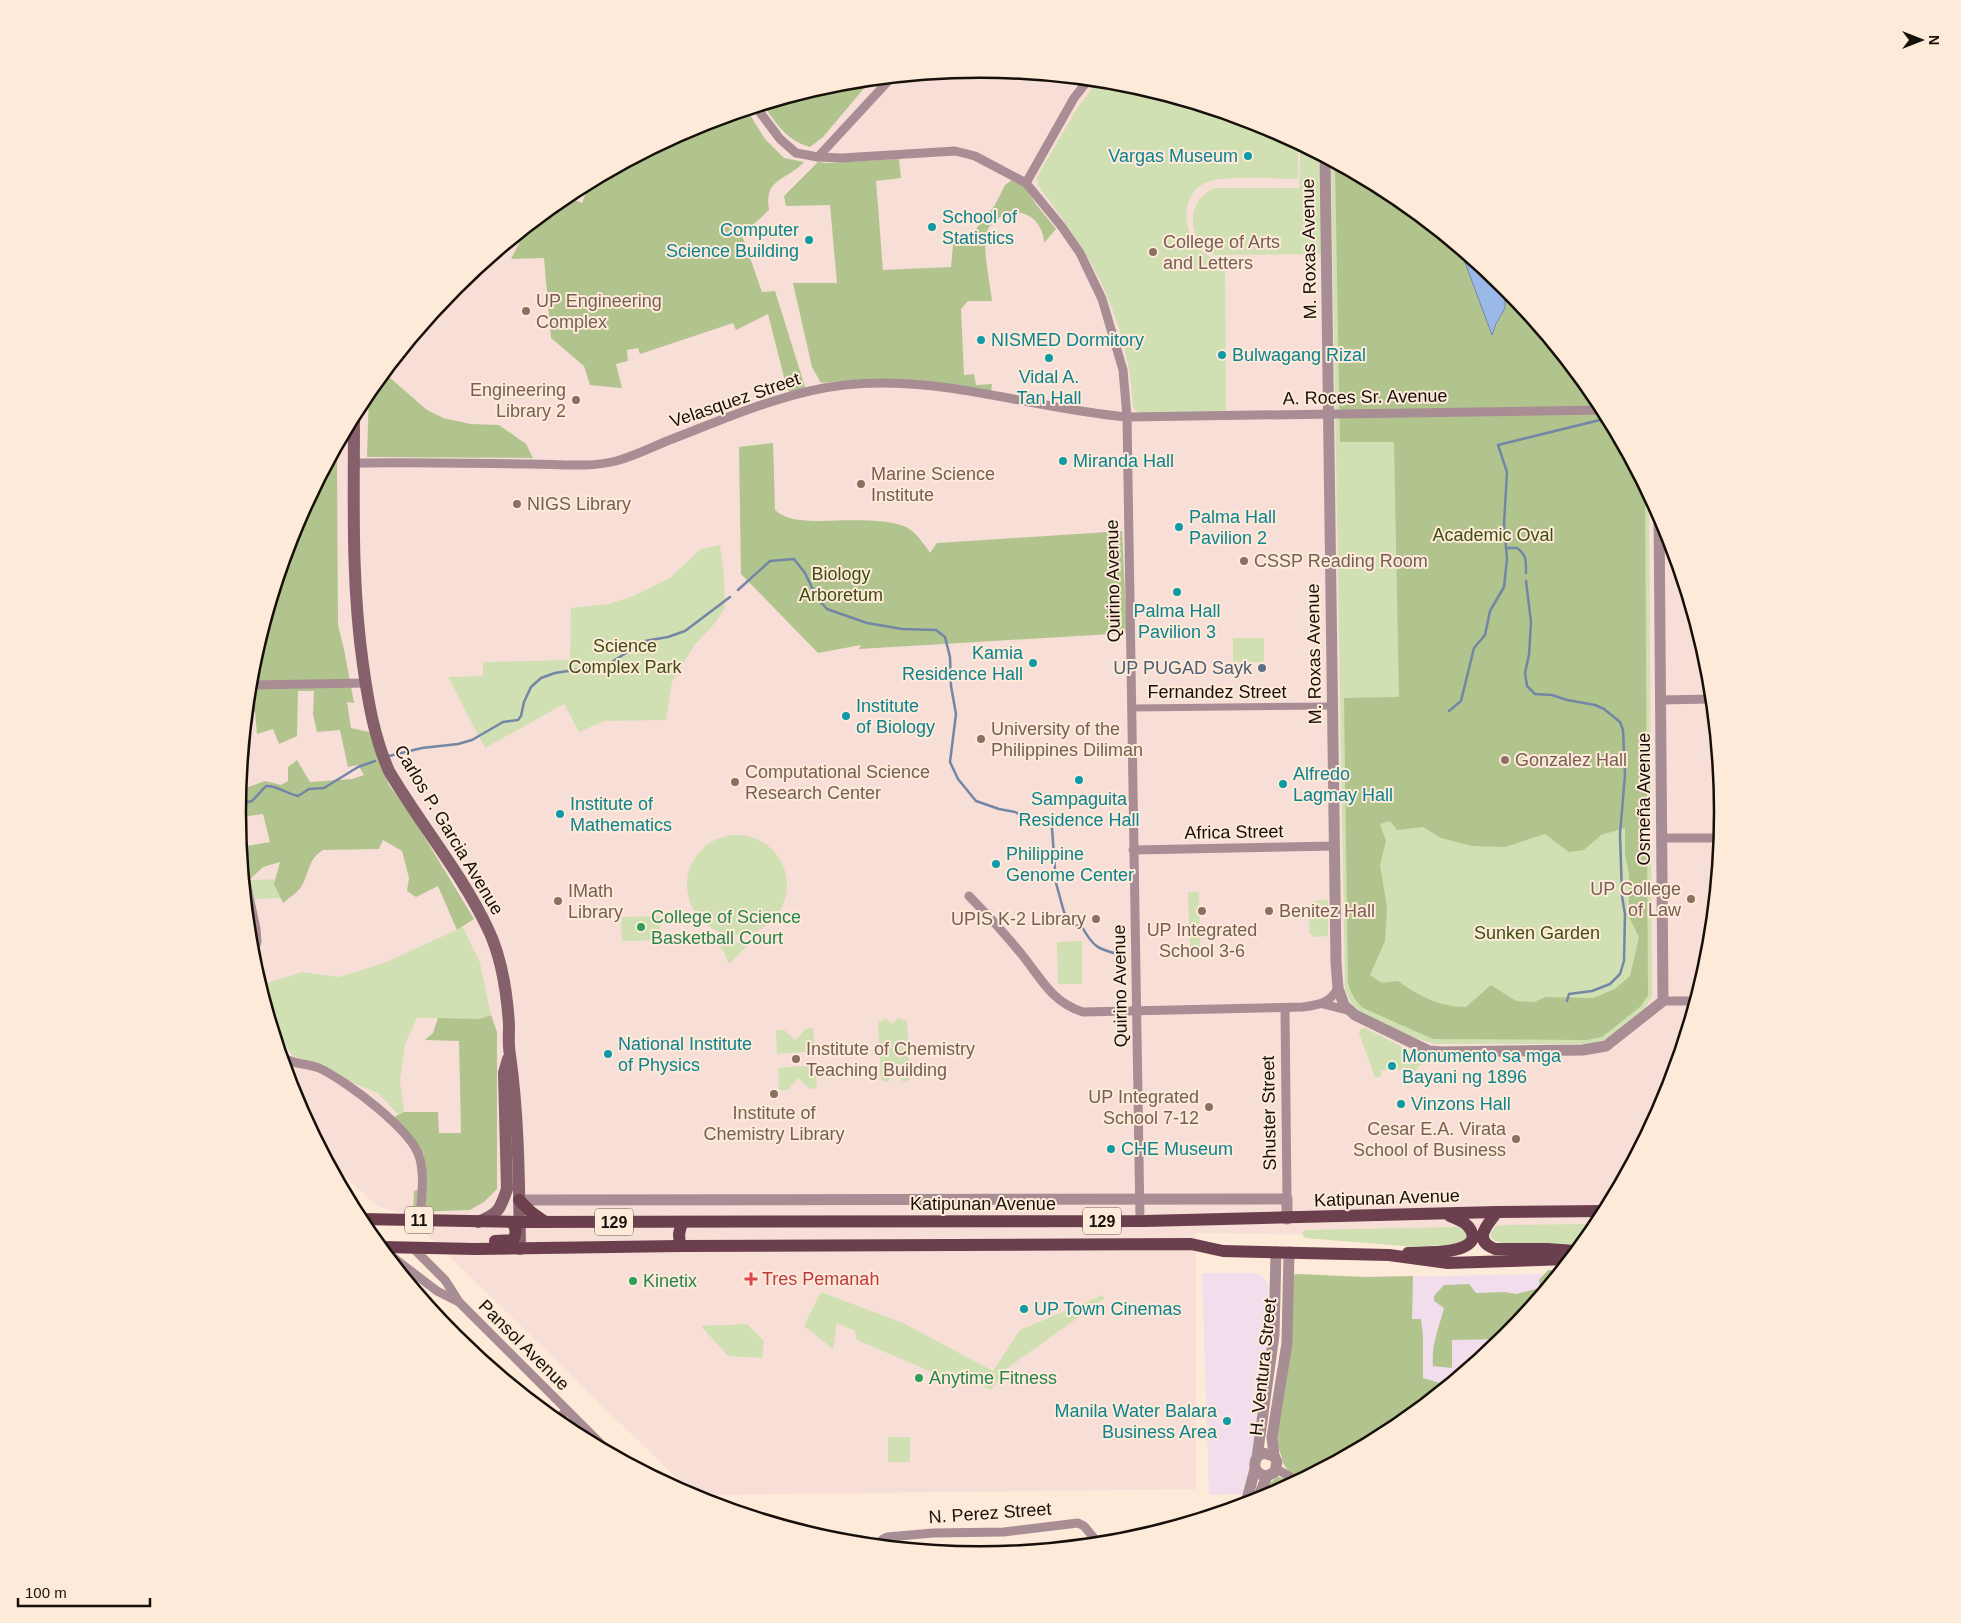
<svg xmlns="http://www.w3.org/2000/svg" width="1961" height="1623" viewBox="0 0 1961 1623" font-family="Arial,sans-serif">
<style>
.commercial{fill:#f2ddec}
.education{fill:#f7ded7}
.green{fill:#d0e0b3}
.forest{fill:#b1c48d;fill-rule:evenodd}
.water{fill:#9ab9e9;stroke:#7386a6}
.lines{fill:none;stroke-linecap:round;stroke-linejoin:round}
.stream{stroke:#7386a6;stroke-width:2.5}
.pedestrian{stroke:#a98d95;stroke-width:7}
.minor{stroke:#a98d95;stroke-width:9}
.tertiary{stroke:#a98d95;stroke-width:11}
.secondary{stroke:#855f6a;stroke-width:12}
.primary{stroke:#6b3f4d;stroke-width:12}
.culture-dot{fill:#0f9aa8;stroke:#feead8;stroke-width:2}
.education-dot{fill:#8d6e63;stroke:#feead8;stroke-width:2}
.service-dot{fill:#5c6f8a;stroke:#feead8;stroke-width:2}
.leisure-dot{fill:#2e9e5b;stroke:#feead8;stroke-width:2}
.health-dot{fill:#e0444e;stroke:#feead8;stroke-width:2}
.labels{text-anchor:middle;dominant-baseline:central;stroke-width:4;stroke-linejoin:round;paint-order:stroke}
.shield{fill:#feead8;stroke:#5c5148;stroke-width:1}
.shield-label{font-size:16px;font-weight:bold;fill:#17100a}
.culture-label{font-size:18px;fill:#0d838f;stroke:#feead8;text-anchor:start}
.education-label{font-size:18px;fill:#785e54;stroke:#feead8;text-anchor:start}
.street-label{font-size:18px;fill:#17100a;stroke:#feead8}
.park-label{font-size:18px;fill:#3d4e12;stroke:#feead8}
.service-label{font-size:18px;fill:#4e5e75;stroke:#feead8;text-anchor:end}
.leisure-label{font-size:18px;fill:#27864d;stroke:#feead8;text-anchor:start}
.health-label{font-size:18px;fill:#be3a42;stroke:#feead8;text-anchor:start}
.rim{fill:none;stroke:#17100a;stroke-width:2.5}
</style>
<rect width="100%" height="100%" fill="#feead8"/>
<g class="commercial">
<path d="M1202,1273H1256L1262,1276L1268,1285L1269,1324L1266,1348L1256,1433L1243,1494L1209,1495Z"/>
<path d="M1558,1274L1505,1337L1396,1427L1367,1277Z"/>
</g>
<path class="education" d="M981,69L1126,83L1265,125L1393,194L1506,287L1598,399L1667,528L1709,667L1723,812L1709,957L1667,1096L1598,1224L1587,1238L1196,1233V1489L694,1495L407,1215L377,1206L329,1161L294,1095L252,956L238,811L252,666L294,527L363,399L456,286L568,194L697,125L836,83Z"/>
<g class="green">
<path d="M1098,80L1126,83L1265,125L1298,143V179C1276,179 1220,174 1203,184C1172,201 1188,260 1225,260L1226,413H1140L1136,411L1133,406C1130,348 1111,294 1080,245C1067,224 1052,205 1038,185L1037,177L1076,110Z"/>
<path d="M1300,144L1319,154L1321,254L1215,255C1186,243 1185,199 1215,188H1299Z"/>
<path d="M1331,160L1393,194L1506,287L1598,399L1649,494L1652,996L1645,1008L1606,1040L1588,1044H1435C1418,1040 1369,1020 1357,1009C1351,1004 1347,996 1345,989Z"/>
<path d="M720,545L724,576L725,608L715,623L694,646L672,682L666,720L604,721L579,732L564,704L485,748L448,677L483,676V662L570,660L571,608L608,604L631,597L670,578L701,549Z"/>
<rect x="1233" y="638" width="31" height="24"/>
<circle cx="737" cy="885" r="50"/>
<path d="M284,879L285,898L251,899L250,880Z"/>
<path d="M1188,892H1199L1200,951H1190Z"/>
<path d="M1328,900V936L1314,937L1309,932L1310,903L1314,901Z"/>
<path d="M660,916V940L622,941L621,917Z"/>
<path d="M463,927L480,963L491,1015L479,1019L417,1018L405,1044L400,1081L404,1112L398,1114L378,1093L353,1083L322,1066L293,1056L273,1026L261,987L264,984L302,972L339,977L384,963Z"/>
<path d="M715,938C727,944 739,944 752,941L729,964L725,954Z"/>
<path d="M1082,941V984H1058L1057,942Z"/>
<path d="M899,1017L902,1020H907L910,1079L904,1082L895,1074L887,1082L881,1080L878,1021H883L885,1018L893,1024Z"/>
<path d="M813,1028L815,1051L777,1054L776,1030H784L795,1040L806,1029Z"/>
<path d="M1365,1028L1426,1059L1408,1078L1402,1077V1070H1381V1077H1375L1359,1033L1361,1029Z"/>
<path d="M815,1065L817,1088L810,1089L798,1078L788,1090H779L778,1068Z"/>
<path d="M1598,1224L1582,1244L1502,1243L1495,1241L1491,1238V1232L1496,1226L1503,1225Z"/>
<path d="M1456,1227L1462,1228L1470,1236L1459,1244L1414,1247L1305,1238L1302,1234L1305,1230Z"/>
<path d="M821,1292L903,1323L993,1371L1020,1330L1103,1295L1104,1299L1006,1369L991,1390L947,1370L943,1377L857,1340L855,1331L837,1323L833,1349L804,1326Z"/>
<path d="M747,1324L764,1341L762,1358L728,1356L701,1326Z"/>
<rect x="888" y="1437" width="22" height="25"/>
</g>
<g class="forest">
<path d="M871,80L823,137L810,147C786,140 777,124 763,105L836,83Z"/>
<path d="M747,110L765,139L784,158L804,162C785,182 764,178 769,210L742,235L762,292L775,291L805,387L792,393L787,389L768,314L736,330L733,323L640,354L638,348L627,350L628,361L616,364L622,388L590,385L584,366L551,338L544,258L511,259L528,226L557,203L559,204L566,196L582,203L589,185L588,183L697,125Z"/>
<path d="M899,159L901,178L876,181L883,270L951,267L954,235L972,234L995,205L1005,185L1012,180L1026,188L1035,203L1056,229L1044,243C1044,220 1020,203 999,218C994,222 989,225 987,232C982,250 990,281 992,301H968L961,309L964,375L974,374L976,385L992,384L991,392C933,380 880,376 821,383L812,367L793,283H837L830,205L786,206L784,196L818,162L827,163Z"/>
<path d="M1335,163L1393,194L1460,249L1492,334L1505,308L1506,287L1598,399L1645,486L1648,995L1641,1006L1602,1037L1587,1040L1433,1039L1363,1008C1355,1001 1351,993 1348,983L1344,698L1399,697L1394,442H1340ZM1390,821L1397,830L1423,827L1441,838L1472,846L1505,847L1545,834L1569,852L1584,850L1601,835L1625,828V854L1629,875V917L1639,937L1630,976L1615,989L1593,998L1546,997L1534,1002L1516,1001L1491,985L1466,1007C1439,1007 1419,996 1398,981L1382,983L1370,975L1385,941L1387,908L1380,865L1386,841L1380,824Z"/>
<path d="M389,377L427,410L443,418L471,424L499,425L526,444L533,458L367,457L369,392L379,379Z"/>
<path d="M773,443L775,510C786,520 799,520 814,521C838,521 885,517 906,527C916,532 924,544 930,553L937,543L1122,531L1127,633L859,649L861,645L818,653L741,574L739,447Z"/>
<path d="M337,458L338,625L344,649L354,703L347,702L351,728L369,732L389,785L411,815L474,919L457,930L438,886L416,897L407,891L409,878L402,851L383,840L379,849L323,850C307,860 310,873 301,887C297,893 289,898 283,903L274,884L280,862L263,867L245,884L241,847L270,842L263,814L241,817L239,819L240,790L265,781L281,785L288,781V767L297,760L310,782L352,779L364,775L358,765L348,767L340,730L317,732L313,714L314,691H298L297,736L279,744L273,729L257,734L255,712L248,710L252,666L294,527L317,485L321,484L328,464Z"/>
<path d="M491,1015L497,1032V1189L484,1202L470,1210L413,1212L414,1191L425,1187L424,1154L409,1143L392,1118L404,1112H438L439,1133H461L459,1041L425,1040L433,1033L438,1018L479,1019Z"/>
<path d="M1548,1270H1561L1505,1337L1503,1339L1452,1340V1368L1433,1366C1431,1345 1439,1328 1444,1308L1434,1301V1296L1444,1285L1469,1284L1476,1293L1504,1292L1516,1294L1540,1288L1539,1280Z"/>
<path d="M1296,1274L1367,1277L1413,1276L1412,1319H1421L1423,1336V1378L1447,1385L1393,1429L1260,1499L1266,1486L1277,1477L1285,1478L1289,1472L1284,1465L1277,1443L1291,1277Z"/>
</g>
<path class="water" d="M1460,249L1505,286V308L1496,324L1492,335Z"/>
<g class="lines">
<g class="stream">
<path d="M1506,548H1517C1527,555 1526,562 1526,573"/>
<path d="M1526,581L1531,622L1529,655L1525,673L1527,686L1535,694L1552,695L1567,700L1595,705L1604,709L1620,722L1623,730L1625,775L1620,834L1622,896L1625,914L1624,961L1620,974L1610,984L1592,991L1569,994L1567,1001"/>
<path d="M738,590L770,561L794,559L805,573L817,598L827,609L867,623L902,629L936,630L945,637L950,657L951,686L956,714L950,762L958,779L976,801L999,809L1015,812L1028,819L1047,820L1052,828L1056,883L1064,912L1074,925L1082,927C1094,948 1098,949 1121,955L1126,975"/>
<path d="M1449,711L1461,701L1474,648L1485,635L1490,611L1504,587L1507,559L1504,524L1507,472L1498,445L1608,418"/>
<path d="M389,756L422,748L458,744L472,740L503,722L518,720L521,716L524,702L531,687L541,678L555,673L607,665L645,641L668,637L685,631L730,597"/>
<path d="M239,804L252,801L266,786C280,786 284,793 298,796L309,789L324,788L358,767L375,761"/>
</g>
<path class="pedestrian" d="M1131,708L1333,706"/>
<g class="minor">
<path d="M756,107L780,139L796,153L818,157L842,158L955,151L975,156L1026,183L1062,227L1080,253L1102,299L1123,370L1127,417L1140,1221"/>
<path d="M818,157L891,78"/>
<path d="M1026,183L1074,98L1089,79"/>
<path d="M354,463C412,462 470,463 529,464C557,464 588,468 616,461C634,456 650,448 667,441C725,419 783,392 844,385C939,374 1033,409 1127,417L1604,410"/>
<path d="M250,685L365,683"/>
<path d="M1660,700L1712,699"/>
<path d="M1662,838H1721"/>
<path d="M1133,850L1335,846"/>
<path d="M243,868L256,929L257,942L252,956"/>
<path d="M969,896C988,915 1006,935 1023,956C1042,980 1052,1002 1083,1012L1303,1007C1319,1005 1330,1003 1338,988"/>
<path d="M1663,1001H1695"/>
<path d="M1323,1004L1351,1011"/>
<path d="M1285,1008L1287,1199"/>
<path d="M283,1057C293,1065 307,1063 319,1068C345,1080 414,1131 420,1159C425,1178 421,1201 420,1220"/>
<path d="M412,1247L445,1280L459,1302"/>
<path d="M386,1252L437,1291L459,1302L607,1450"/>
<path d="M557,1420L566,1411"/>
<path d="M1277,1469L1297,1481"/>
<path d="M878,1544L883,1539L887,1537L933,1533L1004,1532L1078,1523L1084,1526L1098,1543"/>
</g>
<g class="tertiary">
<path d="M1325,157L1336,963L1338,988L1344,1005L1355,1015L1429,1051L1442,1052L1583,1050L1606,1046L1663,1001L1659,513"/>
<path d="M519,1200L1287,1199V1219"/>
<path d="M1274,1456L1272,1437L1287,1343L1289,1252"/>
<path d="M1257,1457L1263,1453L1274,1456L1277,1462L1275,1472L1267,1476C1256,1475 1252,1466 1257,1457L1274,1335L1276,1252"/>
<path d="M1257,1500L1267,1476"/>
<path d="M1246,1503L1255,1469"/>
</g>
<g class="secondary">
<path d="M354,415C354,499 351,581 363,665C368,701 374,737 389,771C420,824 461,872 488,929C502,958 507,993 509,1025C509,1035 508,1045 510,1055C519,1119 519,1184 520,1249"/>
<path d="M478,1222C499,1213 500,1210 507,1189L504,1073L508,1059"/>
</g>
<g class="primary">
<path d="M519,1200L531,1212L545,1222"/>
<path d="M1497,1212C1487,1225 1472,1240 1495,1249H1547L1576,1251"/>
<path d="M360,1219L520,1222L1145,1221L1497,1212L1605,1211"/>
<path d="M495,1241L513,1240C517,1233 516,1228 512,1222"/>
<path d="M680,1246L679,1234L682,1222"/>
<path d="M382,1247L475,1249L680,1246L1191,1244L1223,1251L1389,1255L1448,1263L1569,1259"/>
<path d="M1408,1253C1424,1252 1467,1255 1473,1238C1472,1225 1461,1220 1450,1216"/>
</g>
</g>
<g class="culture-dot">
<circle cx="1248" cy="156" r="5"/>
<circle cx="932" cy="227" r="5"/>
<circle cx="809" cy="240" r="5"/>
<circle cx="981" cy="340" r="5"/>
<circle cx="1222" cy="355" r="5"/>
<circle cx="1049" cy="358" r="5"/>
<circle cx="1063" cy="461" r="5"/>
<circle cx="1179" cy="527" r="5"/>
<circle cx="1177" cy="592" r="5"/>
<circle cx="1033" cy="663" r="5"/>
<circle cx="846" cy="716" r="5"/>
<circle cx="1079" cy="780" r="5"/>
<circle cx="1283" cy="784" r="5"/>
<circle cx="560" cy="814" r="5"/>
<circle cx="996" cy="864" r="5"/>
<circle cx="608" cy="1054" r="5"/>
<circle cx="1392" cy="1066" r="5"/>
<circle cx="1401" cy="1104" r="5"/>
<circle cx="1111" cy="1149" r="5"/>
<circle cx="1024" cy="1309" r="5"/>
<circle cx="1227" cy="1421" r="5"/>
</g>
<g class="education-dot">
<circle cx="1153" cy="252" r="5"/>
<circle cx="526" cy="311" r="5"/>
<circle cx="576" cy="400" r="5"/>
<circle cx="861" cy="484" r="5"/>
<circle cx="517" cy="504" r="5"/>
<circle cx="1244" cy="561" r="5"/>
<circle cx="981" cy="739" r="5"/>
<circle cx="1505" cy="760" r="5"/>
<circle cx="735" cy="782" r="5"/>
<circle cx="1691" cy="899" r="5"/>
<circle cx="558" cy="901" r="5"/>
<circle cx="1202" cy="911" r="5"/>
<circle cx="1269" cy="911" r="5"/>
<circle cx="1096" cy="919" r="5"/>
<circle cx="796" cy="1059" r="5"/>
<circle cx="774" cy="1094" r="5"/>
<circle cx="1209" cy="1107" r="5"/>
<circle cx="1516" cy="1139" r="5"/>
</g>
<circle class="service-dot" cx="1262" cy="668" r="5"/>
<g class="leisure-dot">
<circle cx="641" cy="927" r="5"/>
<circle cx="633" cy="1281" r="5"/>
<circle cx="919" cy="1378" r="5"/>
</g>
<path class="health-dot" d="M748.5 1271.5h5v5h5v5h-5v5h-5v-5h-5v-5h5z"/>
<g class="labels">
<g class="shield">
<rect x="405" y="1206.5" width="28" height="27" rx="4"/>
<rect x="1083" y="1207.5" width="38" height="27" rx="4"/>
<rect x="595" y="1208.5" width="38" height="27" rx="4"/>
</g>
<g class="shield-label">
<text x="419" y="1220">11</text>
<text x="1102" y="1221">129</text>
<text x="614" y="1222">129</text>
</g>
<g class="culture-label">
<text x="1238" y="156" text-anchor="end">Vargas Museum</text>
<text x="942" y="217">School of<tspan x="942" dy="21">Statistics</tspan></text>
<text x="799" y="230" text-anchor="end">Computer<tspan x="799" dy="21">Science Building</tspan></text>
<text x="991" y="340">NISMED Dormitory</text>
<text x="1232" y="355">Bulwagang Rizal</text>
<text x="1049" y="377" text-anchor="middle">Vidal A.<tspan x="1049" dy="21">Tan Hall</tspan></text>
<text x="1073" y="461">Miranda Hall</text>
<text x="1189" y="517">Palma Hall<tspan x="1189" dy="21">Pavilion 2</tspan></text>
<text x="1177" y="611" text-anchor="middle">Palma Hall<tspan x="1177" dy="21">Pavilion 3</tspan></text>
<text x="1023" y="653" text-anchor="end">Kamia<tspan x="1023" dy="21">Residence Hall</tspan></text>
<text x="856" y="706">Institute<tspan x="856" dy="21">of Biology</tspan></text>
<text x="1293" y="774">Alfredo<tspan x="1293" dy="21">Lagmay Hall</tspan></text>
<text x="1079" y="799" text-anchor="middle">Sampaguita<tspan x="1079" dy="21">Residence Hall</tspan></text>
<text x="570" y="804">Institute of<tspan x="570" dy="21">Mathematics</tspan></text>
<text x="1006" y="854">Philippine<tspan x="1006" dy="21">Genome Center</tspan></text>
<text x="618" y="1044">National Institute<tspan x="618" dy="21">of Physics</tspan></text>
<text x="1402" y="1056">Monumento sa mga<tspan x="1402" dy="21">Bayani ng 1896</tspan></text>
<text x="1411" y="1104">Vinzons Hall</text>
<text x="1121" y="1149">CHE Museum</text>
<text x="1034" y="1309">UP Town Cinemas</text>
<text x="1217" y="1411" text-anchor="end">Manila Water Balara<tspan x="1217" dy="21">Business Area</tspan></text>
</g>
<g class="education-label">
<text x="1163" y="242">College of Arts<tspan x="1163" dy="21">and Letters</tspan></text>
<text x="536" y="301">UP Engineering<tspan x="536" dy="21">Complex</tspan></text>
<text x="566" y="390" text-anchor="end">Engineering<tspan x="566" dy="21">Library 2</tspan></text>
<text x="871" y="474">Marine Science<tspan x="871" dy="21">Institute</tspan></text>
<text x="527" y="504">NIGS Library</text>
<text x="1254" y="561">CSSP Reading Room</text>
<text x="991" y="729">University of the<tspan x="991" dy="21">Philippines Diliman</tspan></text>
<text x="1515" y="760">Gonzalez Hall</text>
<text x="745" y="772">Computational Science<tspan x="745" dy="21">Research Center</tspan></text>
<text x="1681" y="889" text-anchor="end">UP College<tspan x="1681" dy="21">of Law</tspan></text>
<text x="568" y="891">IMath<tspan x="568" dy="21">Library</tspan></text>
<text x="1279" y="911">Benitez Hall</text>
<text x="1086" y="919" text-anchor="end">UPIS K-2 Library</text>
<text x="1202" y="930" text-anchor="middle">UP Integrated<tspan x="1202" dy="21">School 3-6</tspan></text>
<text x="806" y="1049">Institute of Chemistry<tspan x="806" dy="21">Teaching Building</tspan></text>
<text x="1199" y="1097" text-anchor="end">UP Integrated<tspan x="1199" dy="21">School 7-12</tspan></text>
<text x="774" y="1113" text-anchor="middle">Institute of<tspan x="774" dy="21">Chemistry Library</tspan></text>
<text x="1506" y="1129" text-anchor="end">Cesar E.A. Virata<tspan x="1506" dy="21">School of Business</tspan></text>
</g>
<g class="street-label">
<text transform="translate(1309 249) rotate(-91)">M. Roxas Avenue</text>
<text transform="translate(1365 397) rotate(-1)">A. Roces Sr. Avenue</text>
<text transform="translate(735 400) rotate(-19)">Velasquez Street</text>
<text transform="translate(1113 581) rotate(-91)">Quirino Avenue</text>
<text transform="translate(1314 654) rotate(-91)">M. Roxas Avenue</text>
<text x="1217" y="692">Fernandez Street</text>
<text transform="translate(1644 799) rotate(-90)">Osmeña Avenue</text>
<text transform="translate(449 830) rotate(59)">Carlos P. Garcia Avenue</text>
<text transform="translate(1234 832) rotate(-1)">Africa Street</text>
<text transform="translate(1120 986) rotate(-91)">Quirino Avenue</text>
<text transform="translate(1269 1113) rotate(-91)">Shuster Street</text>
<text transform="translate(1387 1198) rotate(-2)">Katipunan Avenue</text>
<text x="983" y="1204">Katipunan Avenue</text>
<text transform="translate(524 1345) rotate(45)">Pansol Avenue</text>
<text transform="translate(1263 1367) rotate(-84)">H. Ventura Street</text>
<text transform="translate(990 1513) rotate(-4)">N. Perez Street</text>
</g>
<g class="park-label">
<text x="1493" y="535">Academic Oval</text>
<text x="841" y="574">Biology<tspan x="841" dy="21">Arboretum</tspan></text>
<text x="625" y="646">Science<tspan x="625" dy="21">Complex Park</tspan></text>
<text x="1537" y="933">Sunken Garden</text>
</g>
<g class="service-label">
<text x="1252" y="668">UP PUGAD Sayk</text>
</g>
<g class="leisure-label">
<text x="651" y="917">College of Science<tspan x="651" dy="21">Basketball Court</tspan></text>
<text x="643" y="1281">Kinetix</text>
<text x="929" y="1378">Anytime Fitness</text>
</g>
<g class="health-label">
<text x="762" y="1279">Tres Pemanah</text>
</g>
</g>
<path d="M0 0H1961V1623H0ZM246 812a734 734 0 1 1 1468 0a734 734 0 1 1-1468 0Z" fill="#feead8" fill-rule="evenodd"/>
<path class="rim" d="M246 812a734 734 0 1 1 1468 0a734 734 0 1 1-1468 0Z"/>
<g transform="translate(1921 40) rotate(90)" stroke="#feead8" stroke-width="4" paint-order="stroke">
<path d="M0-4L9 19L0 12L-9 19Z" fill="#17100a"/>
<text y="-8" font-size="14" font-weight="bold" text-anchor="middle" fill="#17100a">N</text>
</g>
<path d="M18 1598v8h132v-8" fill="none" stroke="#17100a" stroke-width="2.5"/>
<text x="25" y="1598" font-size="15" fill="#17100a" stroke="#feead8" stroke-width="4" paint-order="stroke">100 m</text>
</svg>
